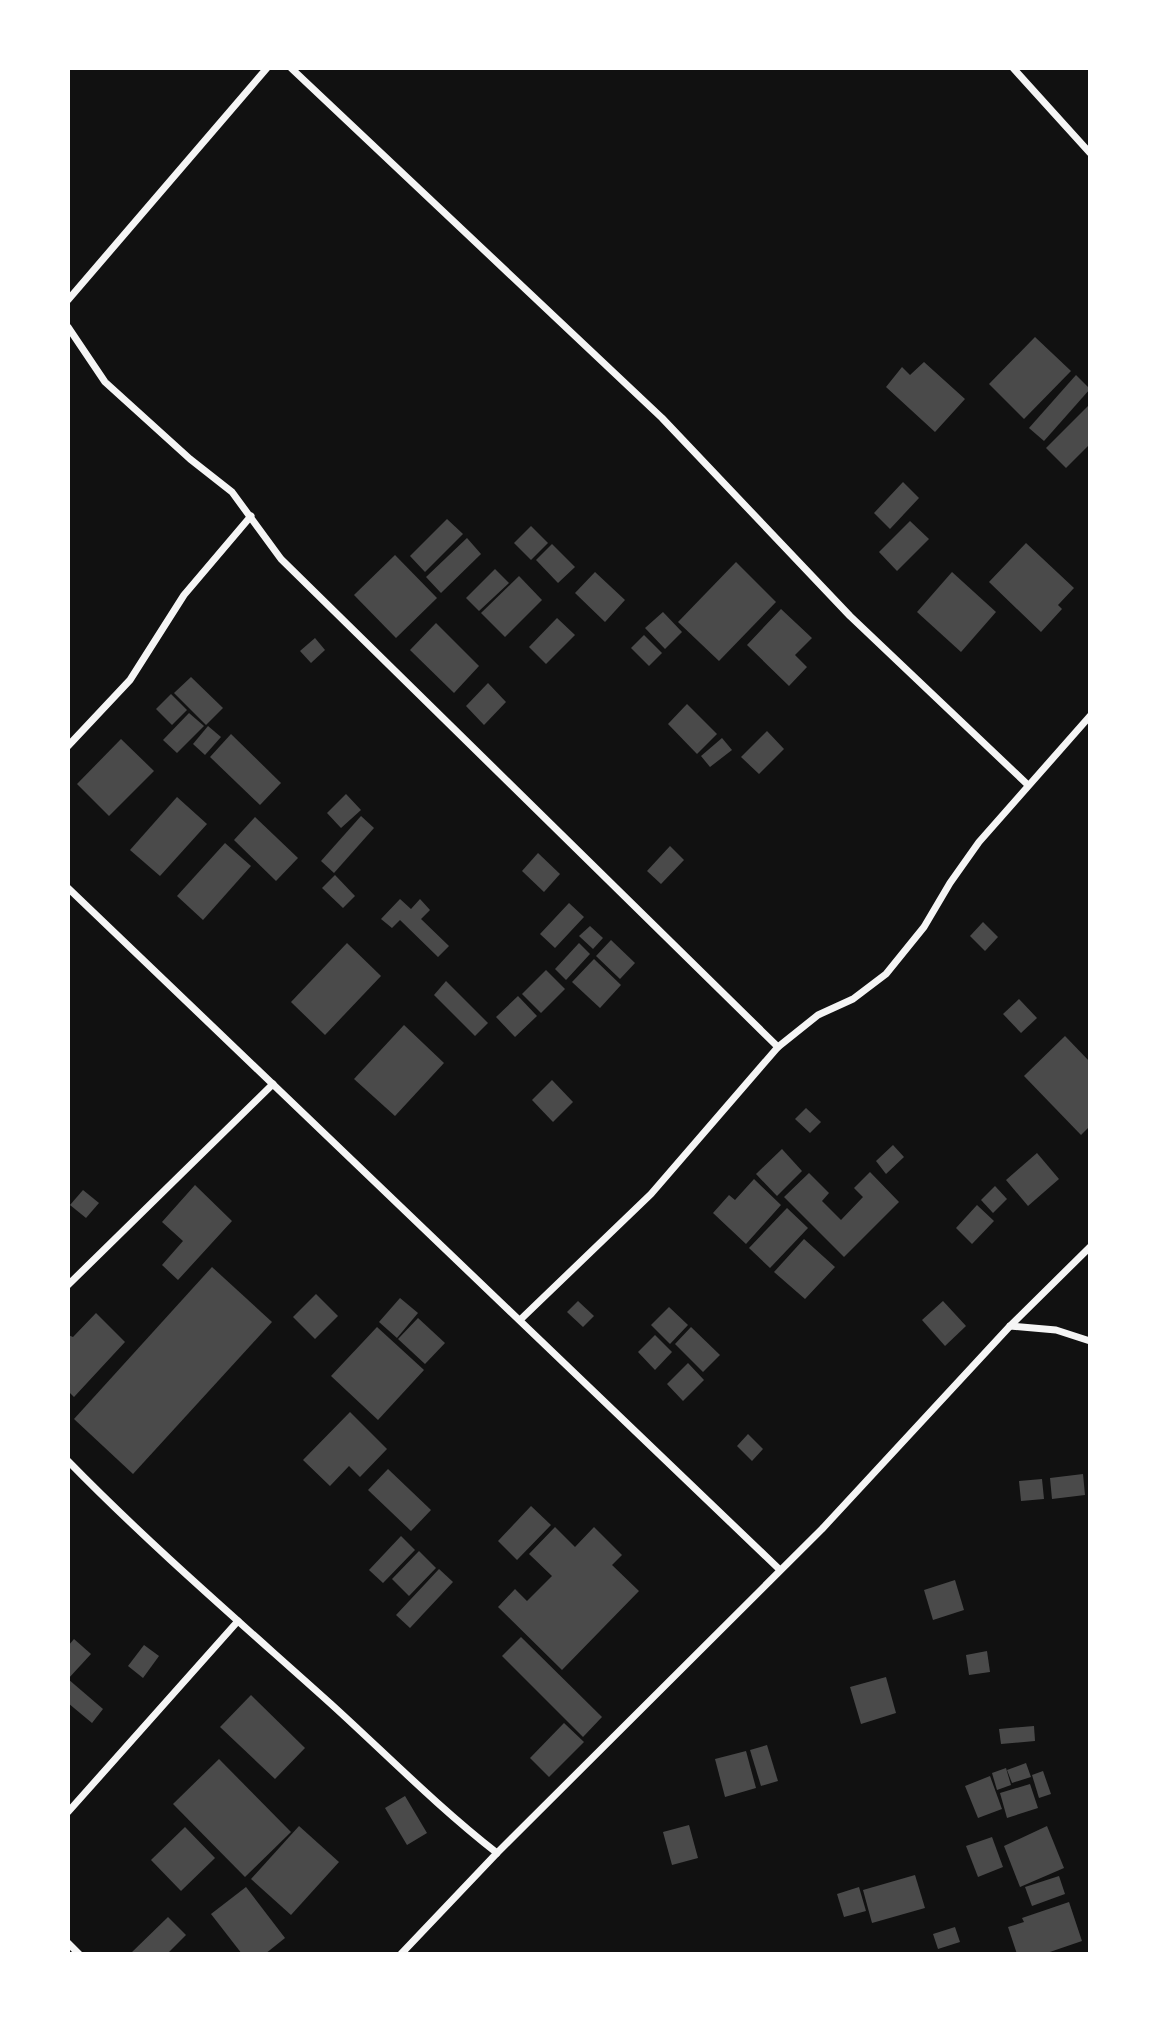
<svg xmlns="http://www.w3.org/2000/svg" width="1158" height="2022" viewBox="0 0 1158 2022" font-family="'Exo 2',sans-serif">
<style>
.building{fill:#4a4a4a}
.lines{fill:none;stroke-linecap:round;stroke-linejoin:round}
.minor{stroke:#f5f5f5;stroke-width:7}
</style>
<rect width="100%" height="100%" fill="#111"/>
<g class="building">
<path d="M1035,337L1071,371L1024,419L989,384Z"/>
<path d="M924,362L965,399L935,432L886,387L902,367L910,375Z"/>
<path d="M1076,375L1090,389L1044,441L1029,428Z"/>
<path d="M1090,404V444L1066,468L1046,448Z"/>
<path d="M903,482L919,498L890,529L874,513Z"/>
<path d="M447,519L463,534L425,572L410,556Z"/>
<path d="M910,521L929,539L897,571L879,552Z"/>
<path d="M531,526L548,543L531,560L514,543Z"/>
<path d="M467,538L481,554L441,593L426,577Z"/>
<path d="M1026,543L1074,588L1058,605L1062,609L1041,632L989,582Z"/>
<path d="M552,544L575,567L558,583L536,560Z"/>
<path d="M395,555L437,598L396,638L354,595Z"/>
<path d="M736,562L776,602L719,661L678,622Z"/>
<path d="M495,569L509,583L479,611L466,598Z"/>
<path d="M595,572L625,600L605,622L575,593Z"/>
<path d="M952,572L996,612L961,652L917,612Z"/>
<path d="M519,576L542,600L505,637L481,613Z"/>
<path d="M781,609L812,638L795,655L807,667L789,686L747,645Z"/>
<path d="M663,612L682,632L665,649L645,628Z"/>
<path d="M557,618L575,635L546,664L529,647Z"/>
<path d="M436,623L479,666L454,693L410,650Z"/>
<path d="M644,635L662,653L649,666L631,648Z"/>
<path d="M315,638L325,650L311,663L300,651Z"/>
<path d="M191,677L223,708L206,725L174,693Z"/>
<path d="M488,683L506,702L484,725L466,706Z"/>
<path d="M171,694L187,710L172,725L156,709Z"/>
<path d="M687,704L717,734L697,754L668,724Z"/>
<path d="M189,713L204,726L177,753L163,740Z"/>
<path d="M208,726L221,737L205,755L193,744Z"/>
<path d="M767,731L784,749L759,774L741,757Z"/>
<path d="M231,734L281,783L260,805L210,757Z"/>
<path d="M722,738L732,750L710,767L701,756Z"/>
<path d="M121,739L154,771L109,816L77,784Z"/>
<path d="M346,794L361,810L341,828L327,813Z"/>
<path d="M177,797L207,824L160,876L130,850Z"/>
<path d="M361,816L374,828L334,873L321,861Z"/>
<path d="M255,817L298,858L276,881L234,840Z"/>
<path d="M225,843L251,866L203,920L177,896Z"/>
<path d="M670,846L684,860L661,884L647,871Z"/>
<path d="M538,853L560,874L544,892L522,871Z"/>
<path d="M335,875L355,896L343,908L322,888Z"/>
<path d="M400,899L411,909L420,899L430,910L421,919L449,946L438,957L400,920L392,928L381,919Z"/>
<path d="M569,903L584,917L555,948L540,934Z"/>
<path d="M983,922L998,937L985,951L970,936Z"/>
<path d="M590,926L603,938L593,949L579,936Z"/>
<path d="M611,940L635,963L620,979L596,956Z"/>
<path d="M347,943L381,976L325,1035L291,1002Z"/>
<path d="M579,943L590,954L566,980L555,969Z"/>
<path d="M594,959L621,985L600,1008L572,982Z"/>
<path d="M546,970L565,989L541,1013L522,994Z"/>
<path d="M446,981L488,1023L475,1036L434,995Z"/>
<path d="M518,996L537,1016L515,1037L496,1017Z"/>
<path d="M1019,999L1037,1018L1021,1033L1003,1014Z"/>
<path d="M404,1025L444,1063L395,1116L354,1079Z"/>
<path d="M1065,1036L1090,1062V1126L1081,1135L1024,1076Z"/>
<path d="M552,1080L573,1102L553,1122L532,1100Z"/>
<path d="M806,1108L821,1122L810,1133L795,1119Z"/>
<path d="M893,1145L904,1157L886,1174L876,1161Z"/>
<path d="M782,1149L802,1171L777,1196L756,1174Z"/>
<path d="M1037,1153L1059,1179L1028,1206L1006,1180Z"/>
<path d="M870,1172L899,1202L844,1257L784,1197L809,1173L829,1193L822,1201L841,1220L863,1197L854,1188Z"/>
<path d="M754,1179L781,1205L746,1244L713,1213L729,1195L735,1200Z"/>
<path d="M195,1185L232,1221L178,1280L162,1265L183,1241L162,1222Z"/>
<path d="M995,1186L1007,1199L993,1213L981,1200Z"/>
<path d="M83,1190L99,1203L86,1218L70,1205Z"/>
<path d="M977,1205L994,1221L972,1244L956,1228Z"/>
<path d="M787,1208L808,1228L770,1268L749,1248Z"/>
<path d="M804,1239L835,1267L805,1299L774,1272Z"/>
<path d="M212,1267L272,1322L133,1474L74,1419Z"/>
<path d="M316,1294L338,1316L315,1339L293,1317Z"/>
<path d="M400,1298L418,1313L397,1338L379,1322Z"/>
<path d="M578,1301L594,1316L583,1327L567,1312Z"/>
<path d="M943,1301L966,1326L945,1346L922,1320Z"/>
<path d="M669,1307L688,1325L670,1344L651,1325Z"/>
<path d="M96,1313L125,1342L74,1397L68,1391V1335L73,1337Z"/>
<path d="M418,1318L445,1343L425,1364L398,1339Z"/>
<path d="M377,1327L424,1370L378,1420L331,1376Z"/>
<path d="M691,1327L720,1355L703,1372L675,1344Z"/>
<path d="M655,1335L672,1352L655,1370L638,1352Z"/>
<path d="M688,1363L704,1380L683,1401L667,1384Z"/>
<path d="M350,1412L387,1449L360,1477L349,1466L330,1486L303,1460Z"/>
<path d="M748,1434L763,1449L752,1461L737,1446Z"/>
<path d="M388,1469L431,1510L411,1531L368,1490Z"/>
<path d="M1083,1474L1085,1495L1052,1499L1050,1478Z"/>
<path d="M1042,1479L1044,1499L1021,1501L1019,1481Z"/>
<path d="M531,1506L551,1525L517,1560L498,1541Z"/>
<path d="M555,1527L575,1547L594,1527L622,1555L612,1565L639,1591L562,1670L498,1607L515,1589L527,1601L552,1576L529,1554Z"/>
<path d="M401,1536L415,1550L383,1583L369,1570Z"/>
<path d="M419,1551L436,1568L409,1596L392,1579Z"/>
<path d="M439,1569L453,1582L410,1628L396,1615Z"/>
<path d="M955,1580L964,1610L933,1620L924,1590Z"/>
<path d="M521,1637L602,1717L583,1737L502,1656Z"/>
<path d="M74,1639L91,1654L68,1679V1646Z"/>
<path d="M144,1645L159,1656L143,1678L128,1666Z"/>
<path d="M987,1651L990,1672L969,1675L966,1655Z"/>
<path d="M886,1677L896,1713L861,1724L850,1687Z"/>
<path d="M68,1679L103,1709L92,1723L68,1703Z"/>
<path d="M251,1695L305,1748L275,1779L220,1727Z"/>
<path d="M564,1723L584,1742L549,1777L530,1758Z"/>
<path d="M1034,1726L1035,1741L1001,1744L999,1729Z"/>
<path d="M767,1745L778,1781L761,1786L750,1750Z"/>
<path d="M746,1751L756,1788L725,1797L715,1759Z"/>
<path d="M219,1759L291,1832L245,1877L173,1804Z"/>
<path d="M1026,1763L1031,1777L1012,1783L1007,1770Z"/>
<path d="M1006,1768L1011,1785L997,1790L992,1773Z"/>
<path d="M1043,1771L1051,1794L1039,1798L1032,1775Z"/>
<path d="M990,1776L1002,1809L978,1818L965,1786Z"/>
<path d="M1030,1784L1038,1808L1007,1818L1000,1793Z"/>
<path d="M405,1796L427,1833L407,1845L385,1808Z"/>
<path d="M689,1825L698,1858L672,1865L663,1832Z"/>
<path d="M299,1826L339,1862L291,1915L251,1879Z"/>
<path d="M1047,1826L1064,1868L1020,1887L1004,1846Z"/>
<path d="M185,1827L215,1858L181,1891L151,1860Z"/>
<path d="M992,1837L1003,1867L978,1877L966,1846Z"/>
<path d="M915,1875L925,1908L872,1923L863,1890Z"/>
<path d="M1059,1876L1065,1894L1032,1906L1025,1887Z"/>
<path d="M246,1887L285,1938L265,1954H242L211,1914Z"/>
<path d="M859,1887L866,1911L844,1917L837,1894Z"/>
<path d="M1069,1902L1082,1941L1044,1954H1017L1008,1927L1024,1922L1022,1918Z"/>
<path d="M168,1917L186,1935L167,1954H130Z"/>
<path d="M955,1927L960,1942L938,1949L933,1934Z"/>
</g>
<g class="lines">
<g class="minor">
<path d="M291,68L662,418L850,616L1028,785"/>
<path d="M1013,68L1090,153"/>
<path d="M68,300L267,68"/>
<path d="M68,327L105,382L190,459L232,492L281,559L778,1047"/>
<path d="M68,746L130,680L184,595L251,516"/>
<path d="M68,888L779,1569"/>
<path d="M68,1285L273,1084"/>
<path d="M520,1320L651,1194L778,1047L818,1015L853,999L886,974L924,927L950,883L979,842L1090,716"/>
<path d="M1010,1326L1056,1330L1090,1341"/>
<path d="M68,1461C151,1546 242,1624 331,1704C386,1754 438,1807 497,1853"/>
<path d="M68,1812L238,1621"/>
<path d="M68,1943L79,1954"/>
<path d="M401,1954L497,1853L822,1529L1010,1326L1090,1247"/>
</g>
</g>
<rect width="1158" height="2022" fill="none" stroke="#ffffff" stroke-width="140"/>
</svg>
